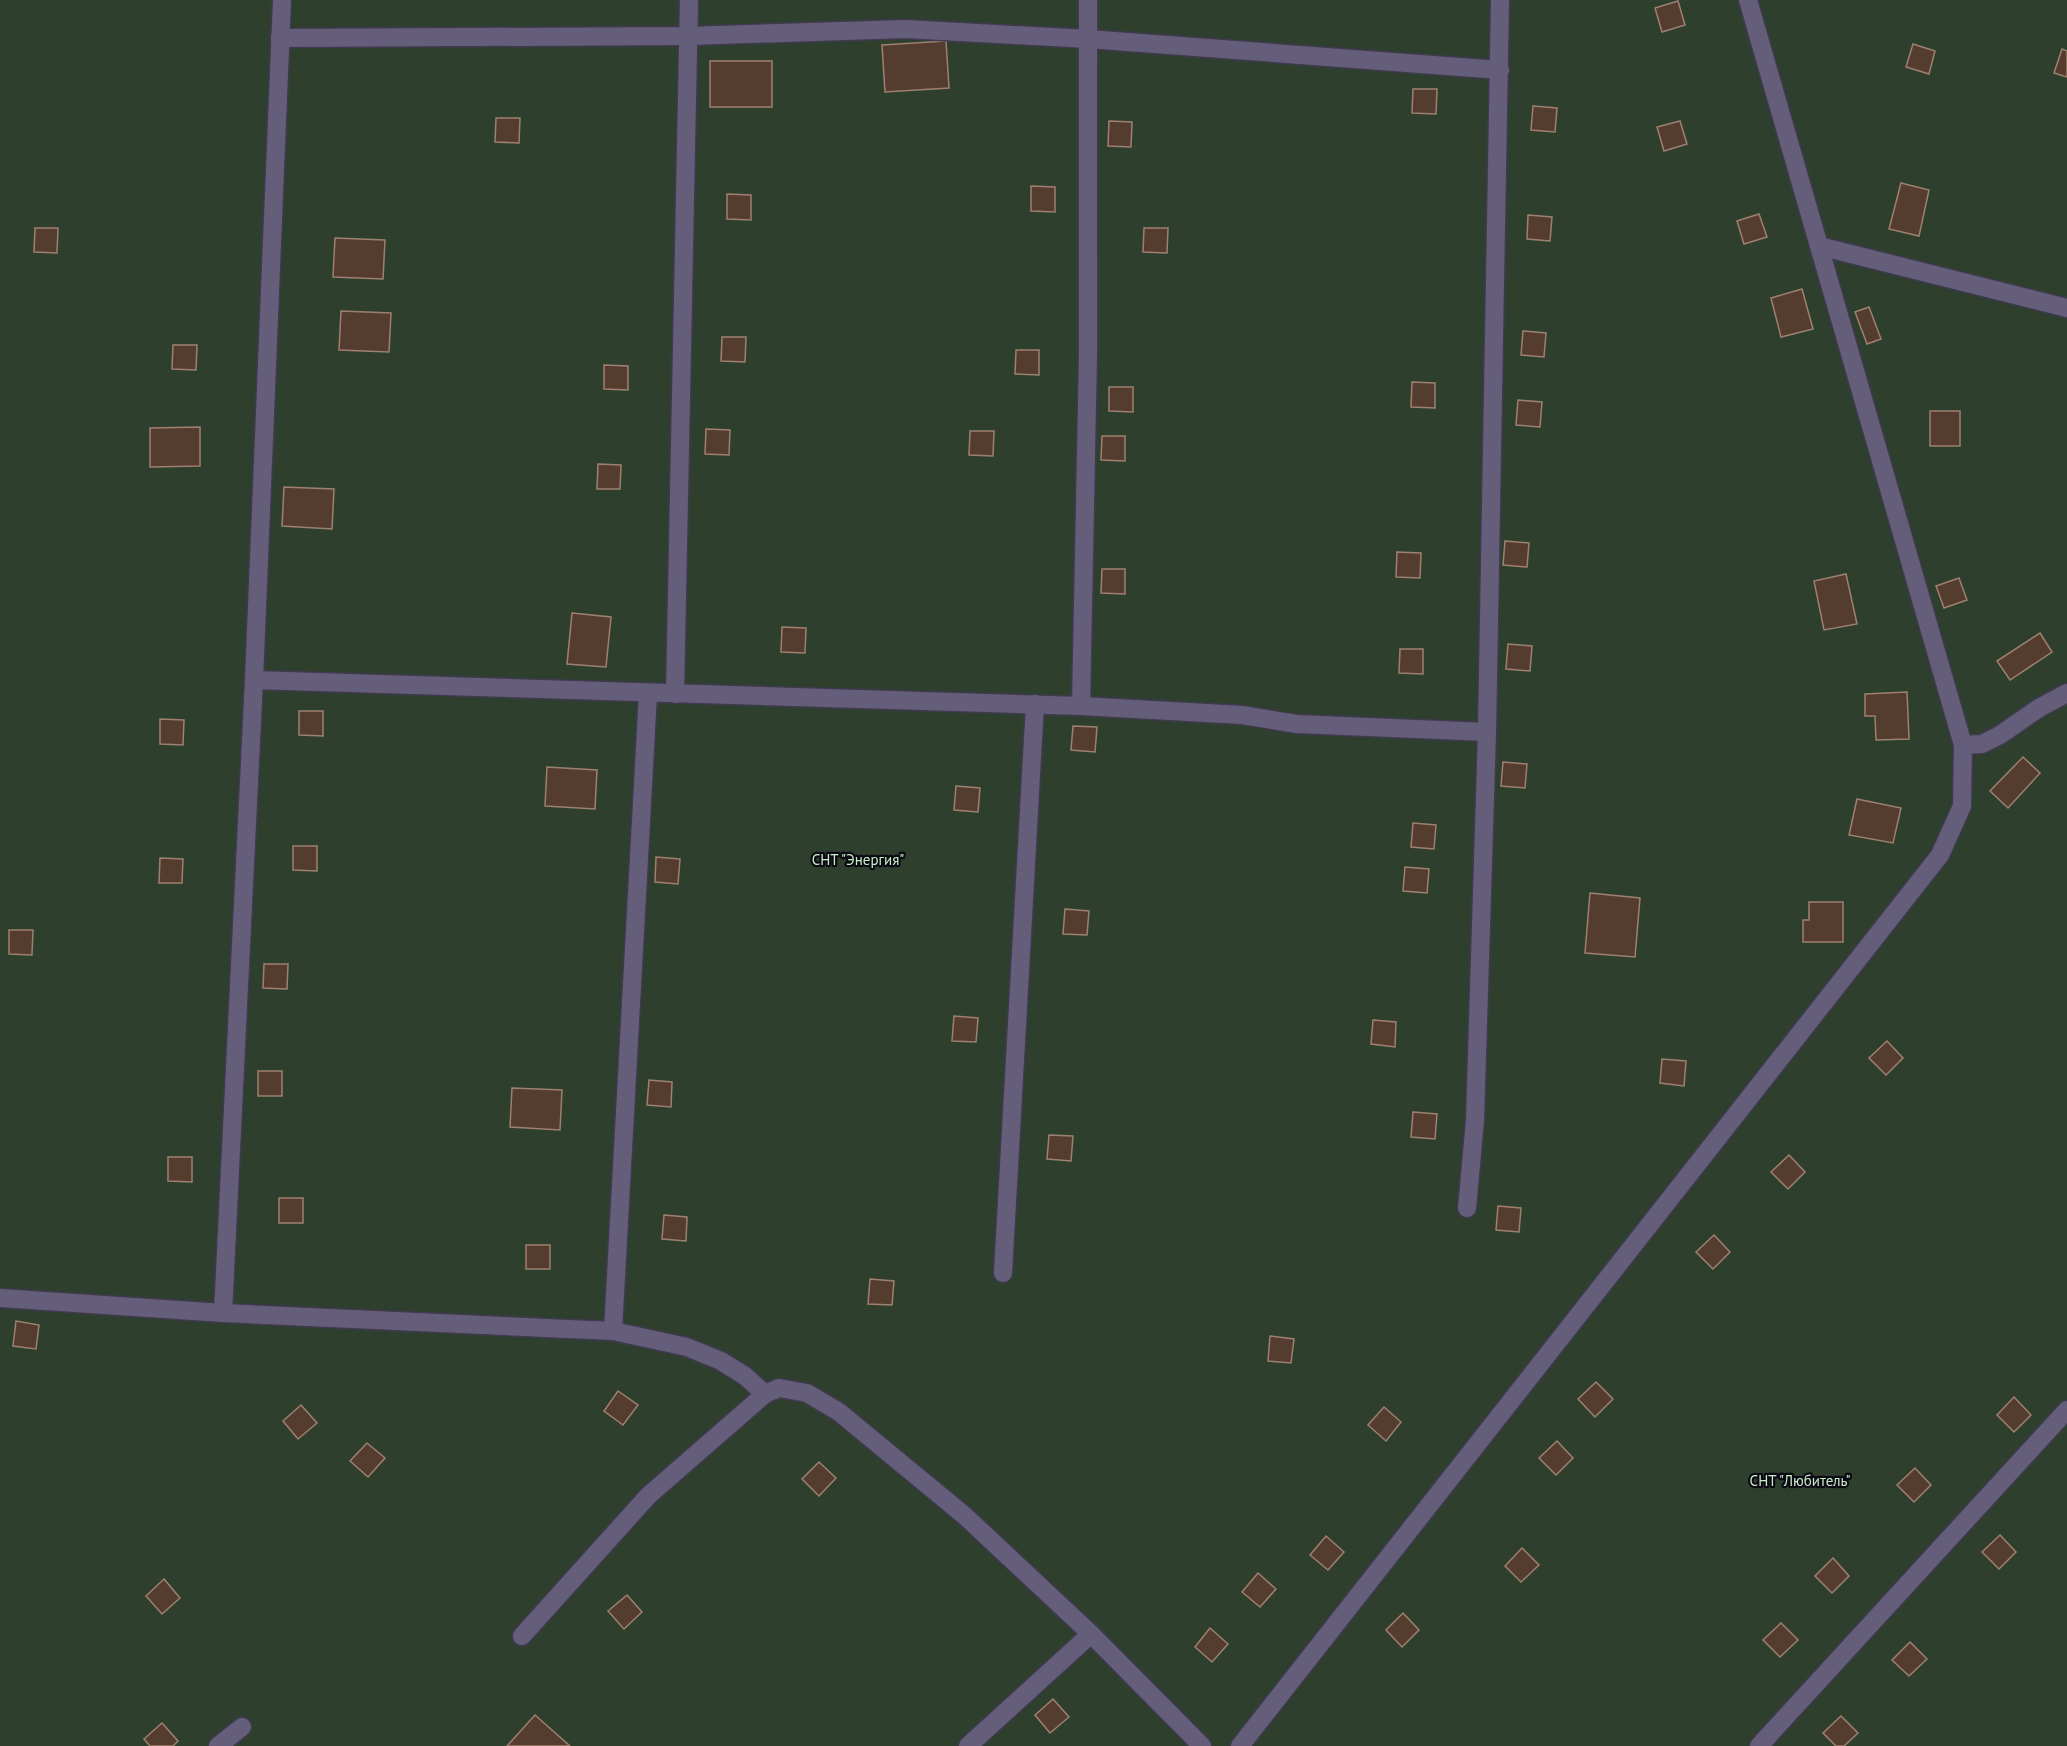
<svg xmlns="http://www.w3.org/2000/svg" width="2067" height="1746" viewBox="0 0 2067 1746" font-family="'PT Sans',sans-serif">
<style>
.green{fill:#2e402d}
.building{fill:#543c2f;stroke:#9e8070;stroke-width:1.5}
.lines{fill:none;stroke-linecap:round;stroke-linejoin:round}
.lane-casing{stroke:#3f3a4e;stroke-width:21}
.lane{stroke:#645e7a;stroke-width:18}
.labels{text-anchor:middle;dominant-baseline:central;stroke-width:4.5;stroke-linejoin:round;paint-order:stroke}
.park-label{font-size:15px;fill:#c7efc5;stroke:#0c0914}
</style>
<rect width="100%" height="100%" fill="#231d35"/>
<rect class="green" x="0" y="0" width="2067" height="1746"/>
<g class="building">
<path d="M1678,1L1685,25L1662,32L1655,8Z"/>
<path d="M946,41L949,88L885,92L882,45Z"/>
<path d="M1913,44L1935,51L1929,74L1906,67Z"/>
<path d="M2062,49L2067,51V77L2054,73Z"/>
<rect x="710" y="61" width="62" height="46"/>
<path d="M1413,89H1437L1436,114L1412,113Z"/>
<path d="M1533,106L1557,108L1555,132L1531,130Z"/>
<path d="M496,118H520L519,143L495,142Z"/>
<path d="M1109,121L1132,122L1131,147L1108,146Z"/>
<path d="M1680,121L1687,144L1664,151L1657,127Z"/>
<path d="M1901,183L1929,190L1919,236L1889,229Z"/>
<path d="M1031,186L1055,187V212L1031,211Z"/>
<path d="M727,194L751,195V220L727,219Z"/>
<path d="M1759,214L1767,237L1744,244L1737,221Z"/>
<path d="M1528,215L1552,217L1550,241L1527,239Z"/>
<path d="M35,228H58L57,253L34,252Z"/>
<path d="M1144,228H1168L1167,253L1143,252Z"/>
<path d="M335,238L385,240L383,279L333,277Z"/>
<path d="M1802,289L1813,329L1781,337L1771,298Z"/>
<path d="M1869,307L1881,339L1867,344L1855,312Z"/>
<path d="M341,311L391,313L389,352L339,350Z"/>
<path d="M1523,331L1546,333L1544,357L1521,355Z"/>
<path d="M722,337H746L745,362L721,361Z"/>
<path d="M173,345H197L196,370L172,369Z"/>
<path d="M1016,350H1039V375L1015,374Z"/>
<path d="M604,365L628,366V390L604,389Z"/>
<path d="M1412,382L1435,383V408L1411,407Z"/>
<path d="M1109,387H1133V412L1109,411Z"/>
<path d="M1518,400L1542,402L1540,427L1516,425Z"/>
<rect x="1930" y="411" width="30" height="35"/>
<path d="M200,427V466L150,467V428Z"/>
<path d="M706,429L730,430L729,455L705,454Z"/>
<path d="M970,431H994L993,456L969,455Z"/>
<path d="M1102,436H1125V461L1101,460Z"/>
<path d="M598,464L621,465L620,489H597Z"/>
<path d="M284,487L334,489L332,529L282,526Z"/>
<path d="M1505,541L1529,543L1527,567L1503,565Z"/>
<path d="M1397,552L1421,553L1420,578L1396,577Z"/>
<path d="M1102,569H1125V594L1101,593Z"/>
<path d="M1846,574L1857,624L1824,630L1814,581Z"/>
<path d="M1959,578L1967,600L1944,608L1936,586Z"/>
<path d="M572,613L611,617L606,667L567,664Z"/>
<path d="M782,627L806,628L805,653L781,652Z"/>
<path d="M2040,633L2052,652L2010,680L1997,661Z"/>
<path d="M1508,644L1532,646L1530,671L1506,669Z"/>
<path d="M1400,649H1423V674L1399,673Z"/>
<path d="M1907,692L1909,739L1876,740L1875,716H1865V694Z"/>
<path d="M299,711H323V736L299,735Z"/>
<path d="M160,719L184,720L183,745L160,744Z"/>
<path d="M1073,726L1097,727L1095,752L1071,750Z"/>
<path d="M2023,757L2040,773L2008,808L1990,791Z"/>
<path d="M1503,762L1527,764L1525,788L1501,786Z"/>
<path d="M547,767L597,770L595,809L545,806Z"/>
<path d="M956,786L980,788L978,812L954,810Z"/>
<path d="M1857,799L1901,808L1893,843L1849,835Z"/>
<path d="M1413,823L1436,825L1434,849L1411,847Z"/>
<path d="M293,846H317V871L293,870Z"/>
<path d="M656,857L680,859L678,884L655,882Z"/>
<path d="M160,858L183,859L182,883H159Z"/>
<path d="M1405,867L1429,869L1427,893L1403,891Z"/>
<path d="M1590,893L1640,898L1635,957L1585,953Z"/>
<path d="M1809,902H1843V942H1803V920H1809Z"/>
<path d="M1065,909L1089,911L1087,935L1063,934Z"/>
<path d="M9,930H33L32,955L9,954Z"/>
<path d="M264,964H288L287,989L263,988Z"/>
<path d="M954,1016L978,1018L976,1042L952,1041Z"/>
<path d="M1373,1020L1396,1022L1395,1047L1371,1044Z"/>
<path d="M1887,1041L1903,1058L1886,1075L1869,1058Z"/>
<path d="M1662,1059L1686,1061L1684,1086L1660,1083Z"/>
<rect x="258" y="1071" width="24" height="25"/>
<path d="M649,1080L672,1082L671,1107L647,1105Z"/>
<path d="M512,1088L562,1090L560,1130L510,1127Z"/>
<path d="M1413,1112L1437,1114L1435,1139L1411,1137Z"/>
<path d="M1049,1135L1073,1136L1071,1161L1047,1159Z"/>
<path d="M1789,1155L1805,1172L1788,1189L1771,1172Z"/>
<path d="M168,1157H192V1182L168,1181Z"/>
<rect x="279" y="1198" width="24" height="25"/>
<path d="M1498,1206L1521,1208L1519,1232L1496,1230Z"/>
<path d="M664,1215L687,1217L686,1241L662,1239Z"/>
<path d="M1714,1235L1730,1252L1713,1269L1696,1252Z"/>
<rect x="526" y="1245" width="24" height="24"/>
<path d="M870,1279L894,1281L892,1305L868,1304Z"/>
<path d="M16,1321L39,1325L36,1349L13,1346Z"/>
<path d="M1270,1336L1294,1339L1291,1363L1268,1361Z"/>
<path d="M1596,1382L1613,1399L1595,1417L1578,1399Z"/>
<path d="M618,1391L638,1405L623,1425L604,1411Z"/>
<path d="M2014,1397L2031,1415L2014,1432L1997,1415Z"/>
<path d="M301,1405L317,1423L298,1439L283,1421Z"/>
<path d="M1384,1407L1401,1422L1386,1441L1368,1425Z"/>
<path d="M1557,1441L1573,1458L1556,1475L1539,1458Z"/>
<path d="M367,1443L385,1458L368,1477L350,1461Z"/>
<path d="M819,1462L836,1478L819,1496L802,1479Z"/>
<path d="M1915,1468L1931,1485L1914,1502L1897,1485Z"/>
<path d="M2000,1535L2016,1552L1999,1569L1982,1552Z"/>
<path d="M1326,1536L1344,1552L1328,1570L1310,1555Z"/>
<path d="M1522,1548L1539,1565L1521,1582L1505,1566Z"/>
<path d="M1833,1558L1849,1576L1832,1593L1815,1576Z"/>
<path d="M1258,1573L1276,1589L1260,1607L1242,1592Z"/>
<path d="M164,1579L180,1598L162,1614L146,1596Z"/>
<path d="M627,1595L642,1612L624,1629L608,1611Z"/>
<path d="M1403,1613L1419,1630L1402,1647L1386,1630Z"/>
<path d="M1781,1623L1798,1640L1780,1657L1763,1640Z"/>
<path d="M1210,1628L1228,1644L1212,1662L1195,1647Z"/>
<path d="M1910,1642L1927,1659L1909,1676L1892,1660Z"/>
<path d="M1053,1699L1069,1717L1050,1733L1035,1715Z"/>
<path d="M535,1715L570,1746H507Z"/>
<path d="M1841,1716L1858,1733L1844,1746H1836L1823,1733Z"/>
<path d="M162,1723L178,1741L173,1746H150L144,1739Z"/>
</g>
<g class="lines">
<defs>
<g id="lane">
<path d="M280,38L688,36L906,29L1088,39L1500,70"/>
<path d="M1819,246L2067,308"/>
<path d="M254,680L1081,706L1242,715L1297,724L1487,732"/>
<path d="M675,694L689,0"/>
<path d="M1081,706L1088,354V0"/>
<path d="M1963,745L1982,744L2000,735L2039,708L2067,693"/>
<path d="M1467,1208L1475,1120L1487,732L1500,0"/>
<path d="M1003,1273L1035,704"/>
<path d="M0,1298L223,1313L613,1331L687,1347L721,1361L745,1376L765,1394"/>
<path d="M223,1313L254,680L282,0"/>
<path d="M613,1331L648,694"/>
<path d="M522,1636L648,1496L765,1394L779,1388L807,1393L839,1412L965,1516L1091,1634L1202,1746"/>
<path d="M218,1746L242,1727"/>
<path d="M968,1746L1091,1634"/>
<path d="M1240,1746L1940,855L1962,806L1963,745L1748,0"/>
<path d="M1759,1746L2067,1410"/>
</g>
</defs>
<use href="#lane" class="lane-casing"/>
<use href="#lane" class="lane"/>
</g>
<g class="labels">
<g class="park-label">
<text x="858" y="859">СНТ "Энергия"</text>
<text x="1800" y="1480">СНТ "Любитель"</text>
</g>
</g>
</svg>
